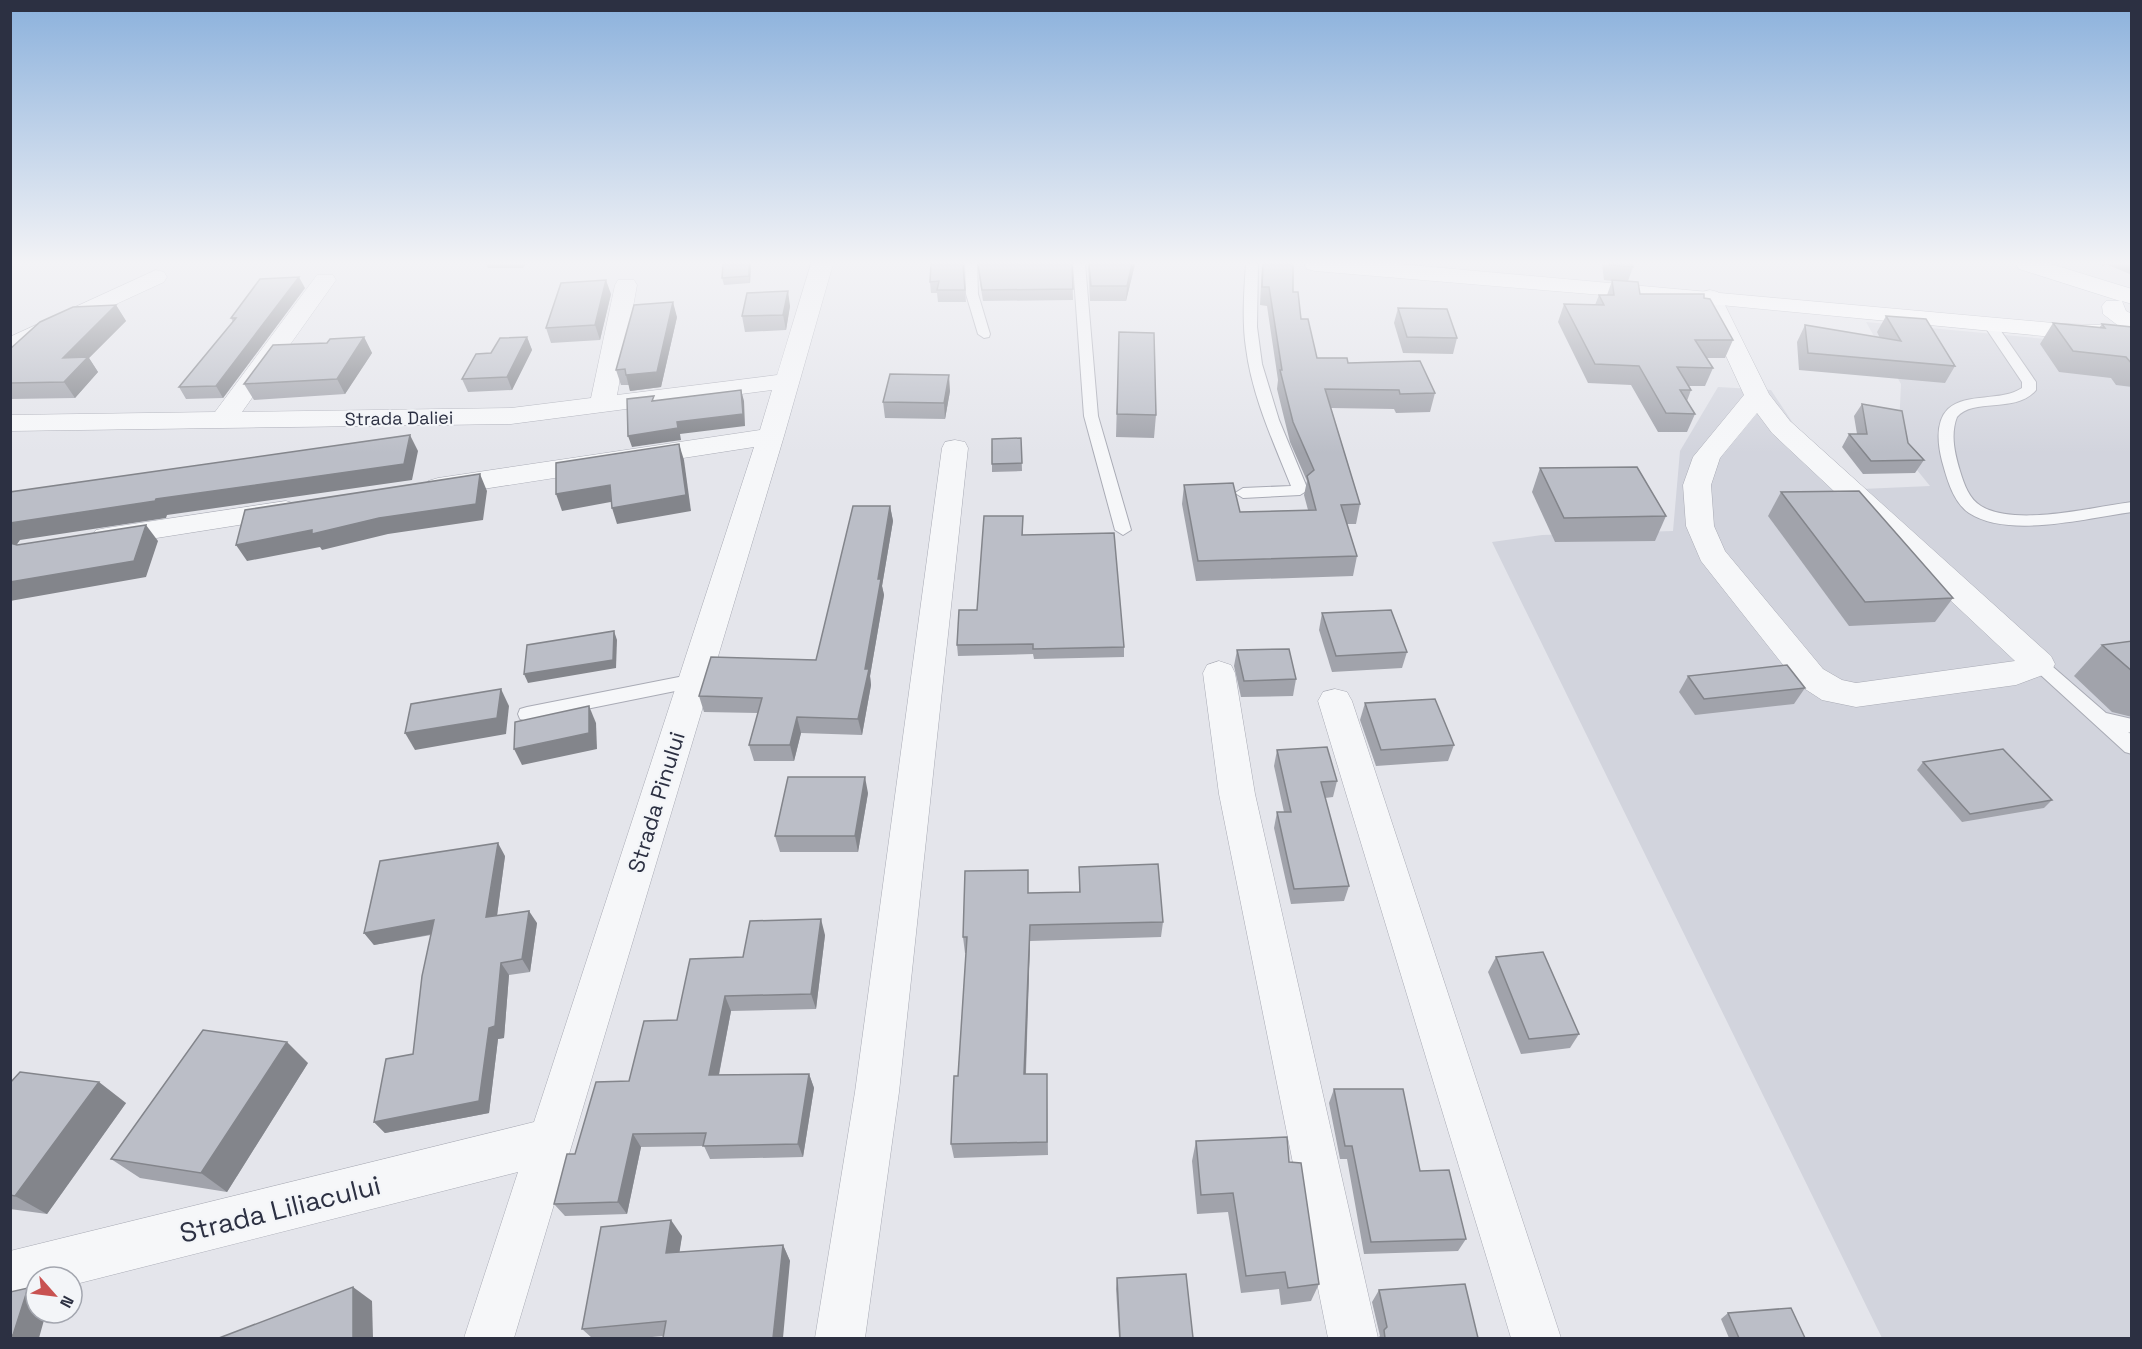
<svg xmlns="http://www.w3.org/2000/svg" width="2142" height="1349" viewBox="0 0 2142 1349" font-family="'Space Grotesk',sans-serif">
<style>
.built{fill:#d2d4dd}
.lines{fill:none;stroke-linecap:round;stroke-linejoin:round}
.service-casing{stroke:#a9abb5;stroke-width:2}
.minor-casing{stroke:#a9abb5;stroke-width:1}
.secondary-casing{stroke:#a9abb5;stroke-width:1}
.primary-casing{stroke:#a3a8b6;stroke-width:1}
.service{fill:#f6f7f9;fill-rule:evenodd}
.minor{fill:#f6f7f9;fill-rule:evenodd}
.secondary{fill:#fff;fill-rule:evenodd}
.primary{fill:#fff;fill-rule:evenodd}
.wall{fill:#a1a3ab}
.shaded-wall{fill:#83858b}
.building{fill:#bbbec7;stroke:#83858b;stroke-width:1.5}
.labels{text-anchor:middle;dominant-baseline:central;stroke-width:4.5;stroke-linejoin:round;paint-order:stroke}
.far-street-label{font-size:18px;fill:#2c3042;stroke:#f3f5f8}
.street-label{font-size:22px;fill:#2c3042;stroke:#f3f5f8}
.near-street-label{font-size:27px;fill:#2c3042;stroke:#f3f5f8}
</style>
<rect width="100%" height="100%" fill="#e4e5eb"/>
<path class="built" d="M1866,322L2131,347V1338H1882L1492,542L1542,535L1673,531L1680,451L1718,387L1771,390L1802,437L1862,489L1930,486L1904,454L1899,427L1901,384Z"/>
<g class="lines">
<defs>
<g id="service">
<path d="M965,264H977L978,294L990,334L989,337L984,338L978,334L966,294Z"/>
<path d="M1073,264H1085L1098,416L1131,530L1123,535L1115,530L1084,416Z"/>
<path d="M1246,264H1258L1257,327L1262,364L1279,420L1308,490L1300,495L1243,498L1235,493L1243,488L1291,486C1273,441 1252,396 1246,348C1242,321 1244,292 1246,264Z"/>
<path d="M1989,320L1994,321L2036,382V390C2016,414 1974,397 1957,417C1950,435 1955,454 1960,471C1964,484 1969,499 1981,506C2016,527 2092,507 2132,502V512C2087,518 2009,539 1969,513C1953,502 1947,479 1942,461C1938,445 1935,422 1948,409C1967,392 2001,402 2022,388V382L1983,324Z"/>
<path d="M2039,658L2045,660L2106,713L2132,719V733L2128,732L2132,735V754L2125,752L2033,668L2030,664L2033,660Z"/>
<path d="M694,674L700,676L703,681L700,686L527,721L520,719L518,714L520,709L527,707Z"/>
</g>
<g id="minor">
<path d="M811,264H833L784,436L514,1338H464L518,1172L72,1285V1277H36V1294L10,1300V1251L534,1122L754,447L438,496L428,493L424,487L428,481L438,478L760,430L772,390L511,424L10,431V415L215,412L317,275H333L336,280L242,412L511,408L591,398L615,285L618,280H634L637,285L617,395L777,375Z"/>
<path d="M156,270L164,272L167,277L164,282L10,353V337Z"/>
<path d="M1710,290L1718,292L1721,297L1769,394L1790,421L2051,656L2055,664L2051,672L2016,685L1856,707L1822,700L1799,685L1701,561L1686,526L1683,485L1693,457L1744,395L1699,297L1702,292ZM1757,413L1772,433L2015,661L1856,683L1842,680L1823,669L1725,551L1714,526L1711,485L1720,458Z"/>
<path d="M955,440L965,442L968,448L899,1092L865,1338H815L855,1092L942,448L945,442Z"/>
<path d="M286,501L296,504L300,510L296,516L106,546L96,544L91,537L96,530L106,528Z"/>
<path d="M1219,661L1231,665L1235,673L1255,794L1378,1338H1328L1219,794L1203,673L1207,665Z"/>
<path d="M1335,689L1347,692L1352,701L1561,1338H1511L1318,701L1323,692Z"/>
</g>
<path id="secondary" d="M1304,264H1399L2064,324L2132,326V340L2064,338L1710,304L1315,271L1307,269Z"/>
<path id="primary" d="M2016,264H2051L2132,289V304L2122,301L2126,311L2132,314V332L2124,330L2103,314L2102,306L2106,301H2120L2019,269Z"/>
</defs>
<use href="#service" class="service-casing"/>
<use href="#minor" class="minor-casing"/>
<use href="#secondary" class="secondary-casing"/>
<use href="#primary" class="primary-casing"/>
<use href="#service" class="service"/>
<use href="#minor" class="minor"/>
<use href="#secondary" class="secondary"/>
<use href="#primary" class="primary"/>
</g>
<g class="wall">
<path d="M486,264H526L523,268H488Z"/>
<path d="M723,264H751L750,283L724,285L722,278Z"/>
<path d="M963,264L966,302H938L937,293H931L930,282Z"/>
<path d="M977,264H1072L1073,300L983,301Z"/>
<path d="M1088,264H1135L1126,301H1090Z"/>
<path d="M1262,264H1293V292L1301,319L1317,358L1348,363L1435,393L1430,412L1396,413L1394,409L1331,408L1360,504L1356,524H1347L1357,556L1353,576L1196,581L1182,504L1184,485L1240,512L1308,510L1304,495L1307,481L1290,442L1277,389L1278,380L1267,306L1260,305Z"/>
<path d="M1602,264H1633V267L1628,281L1640,294L1704,298L1733,340L1725,358H1706L1713,368L1705,386H1688L1691,390L1687,401L1695,414L1687,432H1658L1631,385L1588,383L1558,322L1564,304L1595,305L1599,295H1607L1612,281L1604,280Z"/>
<path d="M2100,264H2132V275L2106,264L2103,266Z"/>
<path d="M305,288L223,398L186,399L179,387L233,322L231,318Z"/>
<path d="M611,294L600,340L551,343L546,328Z"/>
<path d="M116,305L126,321L89,358L98,372L75,398L10,399V349Z"/>
<path d="M790,306L786,330L745,332L742,316Z"/>
<path d="M1398,308L1457,338L1453,354L1403,353L1394,323Z"/>
<path d="M1886,316L1955,366L1945,383L1799,370L1797,342L1805,325L1880,338L1877,332Z"/>
<path d="M677,317L661,387L630,391L629,385H621L616,370Z"/>
<path d="M2053,323L2099,328L2102,324L2132,327V387L2116,385L2111,378L2059,372L2040,344Z"/>
<path d="M1119,332L1156,415L1154,438L1116,437Z"/>
<path d="M364,337L372,353L345,394L254,400L244,384L327,343Z"/>
<path d="M527,337L532,350L512,390L468,392L462,379L491,353Z"/>
<path d="M950,391L945,419L885,418L883,402Z"/>
<path d="M1862,404L1908,443L1924,460L1915,473L1863,474L1842,447L1849,434H1857L1854,416Z"/>
<path d="M1021,438L1022,471L992,472V464Z"/>
<path d="M1540,468L1666,516L1655,541L1555,542L1532,492Z"/>
<path d="M1781,492L1953,598L1935,622L1849,626L1768,516Z"/>
<path d="M890,506L893,521L882,586L884,595L870,676L871,685L862,735L801,733L794,761H754L749,745L758,713L704,712L699,696L816,660Z"/>
<path d="M1023,527V535L1124,647V657L1034,659L1033,654L958,656L957,645Z"/>
<path d="M1322,613L1407,652L1402,668L1332,672L1319,630Z"/>
<path d="M2132,641V717L2112,712L2074,676L2102,645Z"/>
<path d="M1237,650L1296,679L1293,696L1241,697L1234,666Z"/>
<path d="M1688,676L1805,688L1794,704L1695,715L1679,692Z"/>
<path d="M1365,703L1454,745L1448,761L1376,766L1360,720Z"/>
<path d="M1277,750L1337,781L1333,797L1325,798L1349,886L1344,901L1291,904L1274,828L1277,812H1284L1274,766Z"/>
<path d="M1923,762L2052,800L2044,808L1962,822L1917,770Z"/>
<path d="M868,793L858,852H780L775,836Z"/>
<path d="M505,856L497,916L537,923L530,972L509,975L504,1038L498,1039L489,1113L385,1133L374,1122L413,1054L431,935L374,945L364,933Z"/>
<path d="M1079,867L1163,922L1161,937L1030,941L1026,1074L1047,1088L1048,1155L954,1158L951,1144L958,1076L966,953H965L963,937L1029,893L1079,892Z"/>
<path d="M825,935L816,1009L731,1011L719,1075L809,1074L814,1088L803,1157L710,1159L704,1146L641,1147L627,1214L565,1216L554,1204L575,1154L629,1081L677,1020L743,957Z"/>
<path d="M1496,957L1579,1034L1570,1048L1521,1054L1488,972Z"/>
<path d="M308,1063L227,1192L140,1178L111,1159Z"/>
<path d="M10,1083L126,1103L47,1214L10,1209Z"/>
<path d="M1334,1089L1420,1171L1466,1239L1458,1251L1364,1254L1347,1159H1340L1329,1103Z"/>
<path d="M1196,1141L1289,1162L1319,1284L1311,1301L1281,1305L1279,1289L1241,1293L1228,1212L1197,1214L1192,1161Z"/>
<path d="M682,1236L679,1252L783,1245L790,1261L664,1336L640,1338H592L582,1329Z"/>
<path d="M1117,1278L1193,1338H1119L1116,1289Z"/>
<path d="M1379,1290L1478,1338H1378L1380,1336L1372,1302Z"/>
<path d="M1728,1313L1805,1338H1729L1721,1319Z"/>
</g>
<g class="shaded-wall">
<path d="M749,264H751L750,283L749,276Z"/>
<path d="M1132,264H1135L1126,301L1127,286Z"/>
<path d="M299,277L305,288L223,398L216,386Z"/>
<path d="M606,280L611,294L600,340L595,325Z"/>
<path d="M788,291L790,306L786,330L783,315Z"/>
<path d="M673,302L677,317L661,387L630,391L626,375Z"/>
<path d="M116,305L126,321L89,358L98,372L75,398L64,382L63,358Z"/>
<path d="M364,337L372,353L345,394L337,379Z"/>
<path d="M527,337L532,350L512,390L507,377Z"/>
<path d="M949,375L950,391L945,419L944,403Z"/>
<path d="M741,390L744,401L745,426L680,434L681,440L632,447L628,436L677,422Z"/>
<path d="M410,435L418,451L412,480L167,515L166,518L20,540L13,550L10,548V523L156,499Z"/>
<path d="M679,444L684,460L691,511L617,524L612,508Z"/>
<path d="M480,474L487,491L483,520L388,534L322,550L320,547L247,561L236,545Z"/>
<path d="M610,485L616,501L562,511L556,494Z"/>
<path d="M890,506L893,521L882,586L884,595L870,676L871,685L862,735L858,719L878,579Z"/>
<path d="M146,525L158,541L146,577L10,601V582Z"/>
<path d="M614,631L617,640L616,668L528,683L524,674Z"/>
<path d="M501,689L509,706L506,734L415,750L405,733Z"/>
<path d="M589,706L596,723L597,749L522,765L514,749Z"/>
<path d="M797,717L801,733L794,761L790,745Z"/>
<path d="M865,777L868,793L858,852L855,836Z"/>
<path d="M498,843L505,856L495,930L486,917Z"/>
<path d="M529,911L537,923L530,972L522,959Z"/>
<path d="M821,919L825,935L816,1009L811,994Z"/>
<path d="M434,920L443,932L374,945L364,933Z"/>
<path d="M1030,925V941L1025,1088L1024,1074Z"/>
<path d="M501,963L509,975L504,1038L498,1039L489,1113L385,1133L374,1122L489,1028Z"/>
<path d="M725,996L731,1011L716,1089L709,1075Z"/>
<path d="M287,1042L308,1063L227,1192L201,1173Z"/>
<path d="M809,1074L814,1088L803,1157L798,1144Z"/>
<path d="M99,1082L126,1103L47,1214L15,1196Z"/>
<path d="M633,1134L641,1147L627,1214L618,1202Z"/>
<path d="M671,1220L682,1236L677,1268L666,1253Z"/>
<path d="M783,1245L790,1261L783,1338H773Z"/>
<path d="M353,1287L372,1301L373,1338H353Z"/>
<path d="M28,1288L36,1292V1313H46L39,1338H10V1335Z"/>
</g>
<g class="building">
<path d="M723,264H749V276L722,278Z"/>
<path d="M931,264H963L965,290H937L939,281L930,282Z"/>
<path d="M978,264H1072L1073,289L982,290Z"/>
<path d="M1089,264H1132L1127,286H1091Z"/>
<path d="M1263,264H1293V292H1298L1301,319H1308L1317,358H1347L1348,363L1420,361L1435,393L1400,394L1399,390L1325,389L1360,504L1341,505L1357,556L1198,561L1184,485L1233,483L1240,512L1316,510L1307,476L1314,470L1293,422L1280,370H1282L1269,287H1262Z"/>
<path d="M1609,264H1633V267L1609,265Z"/>
<path d="M299,277L216,386L179,387L236,318H231L260,279Z"/>
<path d="M606,280L595,325L546,328L561,283Z"/>
<path d="M1612,280L1638,282L1640,294H1704V298L1710,299L1733,340H1695L1713,368L1677,367L1691,390H1680L1695,414L1666,413L1639,366L1595,364L1564,304L1604,305L1599,295H1614Z"/>
<path d="M788,291L783,315L742,316L747,293Z"/>
<path d="M673,302L657,372L626,375L625,369L616,370L634,305Z"/>
<path d="M116,305L63,358L88,357L64,382L10,383V349L40,322L73,307Z"/>
<path d="M1398,308L1447,309L1457,338L1407,337Z"/>
<path d="M1886,316L1926,319L1955,366L1808,353L1805,325L1901,341Z"/>
<path d="M2053,323L2105,328L2102,324L2132,327V364L2126,357L2073,351Z"/>
<path d="M1119,332L1154,333L1156,415L1117,414Z"/>
<path d="M364,337L337,379L244,384L273,345L327,343L330,339Z"/>
<path d="M527,337L507,377L462,379L476,354L491,353L500,338Z"/>
<path d="M890,374L949,375L944,403L883,402Z"/>
<path d="M741,390L743,414L677,422L678,428L628,436L627,399L654,396L652,401Z"/>
<path d="M1862,404L1902,411L1908,443L1924,460L1871,461L1849,434H1867Z"/>
<path d="M410,435L404,464L156,499L155,501L10,523V492Z"/>
<path d="M1021,438L1022,463L992,464V439Z"/>
<path d="M679,444L686,495L612,508L610,485L556,494V463Z"/>
<path d="M1637,467L1666,516L1564,518L1540,468Z"/>
<path d="M480,474L476,504L379,518L312,534V530L236,545L245,510Z"/>
<path d="M1859,491L1953,598L1865,602L1781,492Z"/>
<path d="M853,506H890L878,579H881L865,669H869L858,719L797,717L790,745H749L762,698L699,696L711,657L816,660Z"/>
<path d="M984,516H1023L1022,535L1114,533L1124,647L1033,649V644L957,645L959,610H977Z"/>
<path d="M146,525L134,561L10,582V543L17,545Z"/>
<path d="M1391,610L1407,652L1336,656L1322,613Z"/>
<path d="M614,631L613,660L524,674L527,645Z"/>
<path d="M2132,641V671L2102,645Z"/>
<path d="M1289,649L1296,679L1244,681L1237,650Z"/>
<path d="M1787,665L1805,688L1704,699L1688,676Z"/>
<path d="M501,689L497,718L405,733L411,704Z"/>
<path d="M1435,699L1454,745L1381,750L1365,703Z"/>
<path d="M589,706V733L514,749L515,722Z"/>
<path d="M1327,747L1337,781L1321,782L1349,886L1294,889L1277,812H1291L1277,750Z"/>
<path d="M2003,749L2052,800L1970,814L1923,762Z"/>
<path d="M788,777H865L855,836H775Z"/>
<path d="M498,843L486,917L529,911L522,959L501,963L495,1026L489,1028L479,1101L374,1122L386,1059L413,1054L422,976L434,920L364,933L380,861Z"/>
<path d="M1158,864L1163,922L1030,925L1024,1074H1047V1142L951,1144L954,1076H958L967,937H963L965,871L1028,870V893L1080,892L1079,867Z"/>
<path d="M821,919L811,994L725,996L709,1075L809,1074L798,1144L703,1146L706,1133L633,1134L618,1202L554,1204L567,1154H575L596,1082L629,1081L644,1021L677,1020L690,959L743,957L750,921Z"/>
<path d="M1543,952L1579,1034L1529,1039L1496,957Z"/>
<path d="M203,1030L287,1042L201,1173L111,1159Z"/>
<path d="M20,1072L99,1082L15,1196L10,1195V1083Z"/>
<path d="M1334,1089H1403L1420,1171L1449,1170L1466,1239L1371,1242L1352,1146H1345Z"/>
<path d="M1287,1137L1289,1162L1301,1163L1319,1284L1288,1288L1285,1272L1246,1276L1233,1193L1201,1195L1196,1141Z"/>
<path d="M671,1220L666,1253L783,1245L773,1338H663L666,1321L582,1329L601,1227Z"/>
<path d="M1186,1274L1193,1338H1120L1117,1278Z"/>
<path d="M1465,1284L1478,1338H1385L1384,1330L1387,1327L1379,1290Z"/>
<path d="M353,1287V1338H219Z"/>
<path d="M28,1288L13,1335H10V1292Z"/>
<path d="M1791,1308L1805,1338H1739L1728,1313Z"/>
</g>
<linearGradient id="sky" x2="0" y2="1"><stop stop-color="#8bb1dc"/><stop offset="0.58" stop-color="#f3f3f6"/><stop offset="1" stop-color="#f3f3f6" stop-opacity="0"/></linearGradient>
<rect width="2142" height="453" fill="url(#sky)"/>
<g class="labels">
<g class="far-street-label">
<text transform="translate(399 418) rotate(-1)">Strada Daliei</text>
</g>
<g class="street-label">
<text transform="translate(656 802) rotate(-73)">Strada Pinului</text>
</g>
<g class="near-street-label">
<text transform="translate(280 1209) rotate(-14)">Strada Liliacului</text>
</g>
</g>
<rect width="2142" height="1349" fill="none" stroke="#2c3042" stroke-width="24"/>
<g transform="translate(54 1295) rotate(118)"><circle r="28" fill="#f3f5f8" stroke="#a3a6af" stroke-width="1.5"/>
<path d="M0-4.5L10 22L0 15L-10 22Z" fill="#c85251"/>
<text y="-9" font-size="16" font-weight="bold" text-anchor="middle" fill="#2c3042">N</text>
</g>
</svg>
